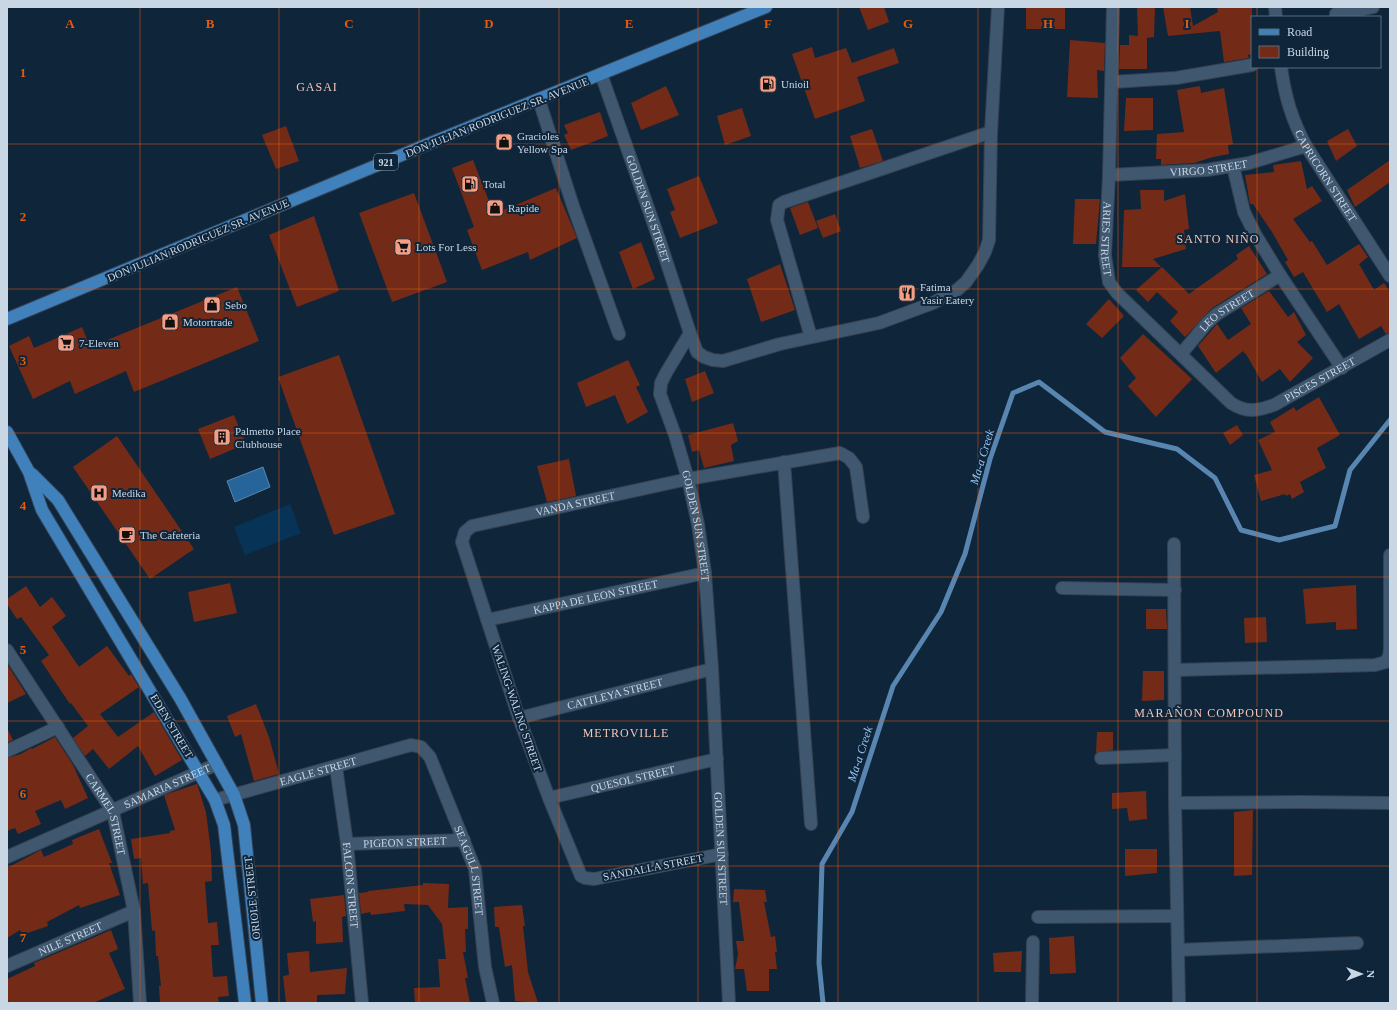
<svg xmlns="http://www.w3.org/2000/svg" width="1397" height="1010" viewBox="0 0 1397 1010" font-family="Georgia,serif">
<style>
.green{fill:#073357}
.water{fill:#27649a;stroke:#5886b0}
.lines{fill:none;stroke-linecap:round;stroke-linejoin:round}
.stream{stroke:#5886b0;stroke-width:5}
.building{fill:#732b17}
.minor-casing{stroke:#344253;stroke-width:14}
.major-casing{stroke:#344253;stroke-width:14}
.minor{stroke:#3f576f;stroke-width:12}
.major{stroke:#4081bb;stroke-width:12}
.grid{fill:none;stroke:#e8590c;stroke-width:1;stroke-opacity:0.55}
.labels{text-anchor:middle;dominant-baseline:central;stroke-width:4;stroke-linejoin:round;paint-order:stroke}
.shield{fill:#0f253a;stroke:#91a2b2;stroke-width:1}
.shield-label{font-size:10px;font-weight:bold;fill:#c9d7e5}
.poi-label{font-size:11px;fill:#c9d7e5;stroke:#0f253a;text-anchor:start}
.street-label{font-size:11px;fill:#c9d7e5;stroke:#0f253a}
.neighbourhood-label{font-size:12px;letter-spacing:1px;fill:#f6c5b7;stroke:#0f253a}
.water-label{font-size:12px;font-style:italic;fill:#96c4f2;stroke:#0f253a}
.grid-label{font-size:13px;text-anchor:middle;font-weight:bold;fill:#e8590c;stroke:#0f253a;stroke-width:4;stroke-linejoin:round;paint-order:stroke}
</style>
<rect width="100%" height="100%" fill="#0f253a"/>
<path class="green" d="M290,504L301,533L245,555L234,527Z"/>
<path class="water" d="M263,467L270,487L235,502L227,481Z"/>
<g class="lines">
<path class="stream" d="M823,1003L819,963L822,864L852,812L893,686L941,612L965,554L990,459L1013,393L1039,382L1105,432L1177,449L1215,478L1241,530L1279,540L1335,526L1350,470L1390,420"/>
</g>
<g class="building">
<path d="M859,7H884L889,22L868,30Z"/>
<rect x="1026" y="7" width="39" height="22"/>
<path d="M1137,7H1155L1154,37L1147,38V69H1119L1120,45H1129V35L1138,36Z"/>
<path d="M1163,7H1190L1193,26L1218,12L1217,7H1252V54L1248,55L1249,58L1224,62L1220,31L1168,36Z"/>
<path d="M1070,40L1105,43L1104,71L1097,70L1098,98L1067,97Z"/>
<path d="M812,47L815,58L846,48L852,63L894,48L899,63L857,77L865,101L815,119L792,54Z"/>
<path d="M666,86L679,115L641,130L631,103Z"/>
<path d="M1200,86L1201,93L1224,88L1233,144L1228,145L1229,154L1213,157L1194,163L1161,165V159H1156L1157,134L1184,132L1177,90Z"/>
<path d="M1126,98H1153V130L1124,131Z"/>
<path d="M742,108L751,136L725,145L717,116Z"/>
<path d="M600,112L608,136L571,150L564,135L568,133L564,125Z"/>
<path d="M286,126L299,161L276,169L262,135Z"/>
<path d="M872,129L883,161L860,168L850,136Z"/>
<path d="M1348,129L1357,146L1336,161L1327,141Z"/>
<path d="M473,160L494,214L556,188L577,238L530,260L528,252L482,270L467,230L474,227L452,168Z"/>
<path d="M1390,160V182L1355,207L1347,190Z"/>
<path d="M1301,161L1307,189L1312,186L1322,201L1293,219L1310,242L1312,241L1327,265L1359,244L1368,257L1359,264L1374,290L1384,283L1390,292V333L1386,334L1381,326L1359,339L1339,304L1327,312L1303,272L1294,277L1285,262L1288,260L1272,232L1253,204H1250L1245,175L1274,172L1273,165Z"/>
<path d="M699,176L718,223L680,238L670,212L675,210L667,189Z"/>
<path d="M1140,190H1164V201L1185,194L1189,229L1184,230L1186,249L1153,259L1161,267H1122L1124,210L1141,209Z"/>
<path d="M414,193L447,282L392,302L359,213Z"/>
<path d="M1075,199H1100L1096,244H1073Z"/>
<path d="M808,202L818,228L800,235L790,208Z"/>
<path d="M835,214L841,231L823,238L816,221Z"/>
<path d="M314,216L339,291L297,307L269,235Z"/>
<path d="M641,242L655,279L633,289L619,252Z"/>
<path d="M1249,246L1267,274L1212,308L1185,337L1170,321L1178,312L1157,292L1148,302L1136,290L1162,267L1189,294L1238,259L1236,255Z"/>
<path d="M780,264L795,310L761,322L747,279Z"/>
<path d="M237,287L259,341L134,392L126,371L75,394L70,381L33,399L9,346L29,336L34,348L82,327L90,347Z"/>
<path d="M1269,291L1288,317L1294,312L1306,335L1297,342L1313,358L1290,382L1280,369L1262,382L1246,354H1245L1243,351L1216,373L1198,346L1217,324L1228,340L1251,324L1241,308Z"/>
<path d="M1109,299L1124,316L1102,338L1086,324Z"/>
<path d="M1143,334L1192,379L1156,417L1128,386L1136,378L1120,358Z"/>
<path d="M339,355L395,514L334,535L278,377Z"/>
<path d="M628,360L640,385L636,387L648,412L627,424L615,395L586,407L577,383Z"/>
<path d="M705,371L714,393L692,402L685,379Z"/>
<path d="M1319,397L1340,435L1317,448L1326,468L1300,482L1304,492L1292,499L1290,494L1286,496L1285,494L1261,501L1254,475L1272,470L1258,440L1275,432L1270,422L1294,407L1296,411Z"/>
<path d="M234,415L246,444L210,459L198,429Z"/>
<path d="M733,423L738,441L731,445L734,461L704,468L699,450L692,452L688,435Z"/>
<path d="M1237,425L1243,435L1230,445L1223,433Z"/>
<path d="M117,436L194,549L150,579L73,467Z"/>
<path d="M569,459L576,496L547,502L537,466Z"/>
<path d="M230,583L237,613L194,622L188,592Z"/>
<path d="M1356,585L1357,629L1336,630V622L1306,624L1303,589Z"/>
<path d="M26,586L40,607L52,597L66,616L52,627L79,667L107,646L129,676L131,674L139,687L100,714L118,737L154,712L182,760L155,776L138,746L109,769L93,749L85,756L73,738L88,726L71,703L70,704L41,661L49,655L21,617L17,619L7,604V599Z"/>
<path d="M1146,609H1166L1167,629H1146Z"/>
<path d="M1266,617L1267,642L1245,643L1244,618Z"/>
<path d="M7,664L26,694L7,703Z"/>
<path d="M1143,671H1164V700L1142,701Z"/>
<path d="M256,704L269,737L279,774L254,781L241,734L235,737L227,716Z"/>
<path d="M7,728L13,740L7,743Z"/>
<path d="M1097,732H1113V750L1096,753Z"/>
<path d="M55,737L73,765L88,798L65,809L61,800L35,811L41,824L18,834L15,828L7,831V758L21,754L31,748L32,749Z"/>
<path d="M197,784L206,812L211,852L212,881L205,882L208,923L217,922L219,945H211L213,977L227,976L229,996L218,997L219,1003H160L159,986H161L158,956H156L155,930L152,931L148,883L143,884L141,858L134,859L131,839L170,833V831L175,830L164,795Z"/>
<path d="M1146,791L1147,819L1129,821L1127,808L1112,809V793Z"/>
<path d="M1253,810L1252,875L1234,876V812Z"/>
<path d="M99,829L112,863H109L120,895L80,908L79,905L47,922L48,926L22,935L20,930L7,938V868L41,850L44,857L73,844L72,840Z"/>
<path d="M1125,849H1157V873L1125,876Z"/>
<path d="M423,883L449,884L448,908L468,907V929H465L466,952H463L468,978H465L470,1003H415L414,988L440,987L438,959H446L442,924L428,905L404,904L405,911L371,915L370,912L361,914L359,893L368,892V891L423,885Z"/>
<path d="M734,889L765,890L767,902H764L771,937L775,936L777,952H775L777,969H769V991H747L744,969H735L738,954L736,941H744L739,902H733Z"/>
<path d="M344,895L346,916L342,917L343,942L316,944V921L313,922L310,899Z"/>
<path d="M522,905L525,926H523L528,972L538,1003L515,1001L512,965L505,967L499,927H495L494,907Z"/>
<path d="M111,930L118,949L109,953L125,989L93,1003H9L7,997V979L35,966L34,963Z"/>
<path d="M1074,936L1076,973L1050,974L1049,938Z"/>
<path d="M309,951L310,972L347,968L345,994L317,995V1003H286L283,976L289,975L287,953Z"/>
<path d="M1022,951L1021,972H994L993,953Z"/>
</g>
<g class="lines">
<defs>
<g id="minor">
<path id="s1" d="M1113,7L1109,175L1105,255L1109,282L1117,293L1231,403C1246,413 1257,411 1274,405L1390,340"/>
<path d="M1275,7L1276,17"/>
<path d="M1336,14L1373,7"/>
<path id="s2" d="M1281,67C1285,97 1292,120 1306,146L1390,276"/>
<path id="s3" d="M601,74L659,239L690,333L666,373L661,383L660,394L675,435L688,479L698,524L705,573L712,669L729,1003"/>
<path d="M1112,82L1176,78L1252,65"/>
<path d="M539,100L573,206L619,334"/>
<path d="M1233,166L1244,212L1255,234L1280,275L1342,368"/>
<path id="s4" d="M1109,175L1207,170L1249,163L1306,146"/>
<path d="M690,333L697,352L704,357L713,360L723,361L780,344L879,323L933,303L957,290L966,282L978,265L985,252L989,240L991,132L998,7"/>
<path d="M811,337L777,220L779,205L784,202L991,132"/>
<path id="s5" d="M1181,354L1207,323L1217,314L1280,275"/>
<path d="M784,462L811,824"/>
<path d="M1174,544L1175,803L1179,1003"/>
<path d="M1062,588L1175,590"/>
<path id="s6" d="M487,620L705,573"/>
<path id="s7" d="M7,650L113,812L134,911L140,1003"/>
<path d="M1175,670L1375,665L1386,662L1389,656L1390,649V555"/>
<path id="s8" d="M519,718L712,669"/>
<path d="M7,751L58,727"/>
<path d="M1101,758L1175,755"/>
<path id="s9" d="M336,767L347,844L362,1003"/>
<path id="s10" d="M549,798L717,759"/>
<path id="s11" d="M215,800L411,745L421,747L430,757L475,869L485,967L493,1003"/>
<path d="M1175,803L1301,802L1390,803"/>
<path id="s12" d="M347,844L464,840"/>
<path id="s13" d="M722,854L594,879L585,878L581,876L549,798L519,718L462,542L465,532L472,526L688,479L840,453L849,458L856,467L863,517"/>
<path id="s14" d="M7,857L217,764"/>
<path d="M1038,917L1177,916"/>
<path d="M1178,950L1357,943"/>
<path id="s15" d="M7,966L134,911"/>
<path d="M1032,1003L1033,942"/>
</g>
<g id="major">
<path d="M7,319L433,142L766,7"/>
<path d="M7,432L29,472L42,510L215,800L224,825L245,1003"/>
<path d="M32,474L58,500L180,698L234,795L244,825L262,1003"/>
</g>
</defs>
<use href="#minor" class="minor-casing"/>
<use href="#major" class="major-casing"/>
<use href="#minor" class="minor"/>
<use href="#major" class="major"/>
</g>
<path class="grid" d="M140,7V1003M279,7V1003M419,7V1003M559,7V1003M698,7V1003M838,7V1003M978,7V1003M1118,7V1003M1257,7V17M1257,67V1003M7,144H1390M7,289H1390M7,433H1390M7,577H1390M7,721H1390M7,866H1390"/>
<defs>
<symbol id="fuel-square" viewBox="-11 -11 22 22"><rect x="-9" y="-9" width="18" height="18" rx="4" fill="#f49e86" stroke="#0f253a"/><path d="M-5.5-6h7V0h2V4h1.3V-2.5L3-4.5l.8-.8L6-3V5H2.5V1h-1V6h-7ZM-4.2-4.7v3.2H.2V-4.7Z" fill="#111"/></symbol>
<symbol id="shop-square" viewBox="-11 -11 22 22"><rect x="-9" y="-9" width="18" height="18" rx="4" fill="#f49e86" stroke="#0f253a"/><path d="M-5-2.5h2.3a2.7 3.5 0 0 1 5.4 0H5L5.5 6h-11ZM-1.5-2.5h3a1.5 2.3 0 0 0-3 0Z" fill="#111"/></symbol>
<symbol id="supermarket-square" viewBox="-11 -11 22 22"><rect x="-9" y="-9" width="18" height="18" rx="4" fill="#f49e86" stroke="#0f253a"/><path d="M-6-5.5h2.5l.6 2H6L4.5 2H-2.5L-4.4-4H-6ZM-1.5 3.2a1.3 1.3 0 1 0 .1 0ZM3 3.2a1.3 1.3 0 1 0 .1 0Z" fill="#111"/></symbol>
<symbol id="restaurant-square" viewBox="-11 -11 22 22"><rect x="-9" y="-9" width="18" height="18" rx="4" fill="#f49e86" stroke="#0f253a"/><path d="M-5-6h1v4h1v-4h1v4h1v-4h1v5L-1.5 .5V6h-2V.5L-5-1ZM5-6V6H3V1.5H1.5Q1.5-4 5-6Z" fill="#111"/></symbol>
<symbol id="building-square" viewBox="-11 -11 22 22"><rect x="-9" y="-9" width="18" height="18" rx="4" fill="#f49e86" stroke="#0f253a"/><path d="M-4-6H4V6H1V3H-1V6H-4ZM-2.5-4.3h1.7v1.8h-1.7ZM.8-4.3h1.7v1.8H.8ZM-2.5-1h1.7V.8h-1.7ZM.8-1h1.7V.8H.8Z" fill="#111"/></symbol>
<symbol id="hospital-square" viewBox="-11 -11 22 22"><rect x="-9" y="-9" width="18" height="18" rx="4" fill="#f49e86" stroke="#0f253a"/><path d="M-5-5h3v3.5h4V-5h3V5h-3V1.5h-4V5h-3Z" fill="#111"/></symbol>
<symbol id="cafe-square" viewBox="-11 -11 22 22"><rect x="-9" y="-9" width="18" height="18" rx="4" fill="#f49e86" stroke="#0f253a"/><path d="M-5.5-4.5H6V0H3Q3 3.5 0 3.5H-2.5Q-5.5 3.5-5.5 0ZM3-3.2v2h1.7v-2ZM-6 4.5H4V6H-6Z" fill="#111"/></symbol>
</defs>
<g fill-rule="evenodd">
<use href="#fuel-square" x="758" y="74" width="20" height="20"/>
<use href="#shop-square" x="494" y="132" width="20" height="20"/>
<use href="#fuel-square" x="460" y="174" width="20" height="20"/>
<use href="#shop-square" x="485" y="198" width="20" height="20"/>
<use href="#supermarket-square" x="393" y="237" width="20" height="20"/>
<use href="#restaurant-square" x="897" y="283" width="20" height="20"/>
<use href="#shop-square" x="202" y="295" width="20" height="20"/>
<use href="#shop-square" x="160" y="312" width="20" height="20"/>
<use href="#supermarket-square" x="56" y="333" width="20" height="20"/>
<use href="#building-square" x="212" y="427" width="20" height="20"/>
<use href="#hospital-square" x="89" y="483" width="20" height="20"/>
<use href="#cafe-square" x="117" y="525" width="20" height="20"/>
</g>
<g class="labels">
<rect class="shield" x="374" y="154" width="24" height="16" rx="3"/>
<g class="shield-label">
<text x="386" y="162">921</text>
</g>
<g class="poi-label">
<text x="781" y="84">Unioil</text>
<text x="517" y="136">Gracioles<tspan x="517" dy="13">Yellow Spa</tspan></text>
<text x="483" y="184">Total</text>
<text x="508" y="208">Rapide</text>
<text x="416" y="247">Lots For Less</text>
<text x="920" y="287">Fatima<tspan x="920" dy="13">Yasir Eatery</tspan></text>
<text x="225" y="305">Sebo</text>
<text x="183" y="322">Motortrade</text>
<text x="79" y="343">7-Eleven</text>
<text x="235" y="431">Palmetto Place<tspan x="235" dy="13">Clubhouse</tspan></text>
<text x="112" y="493">Medika</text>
<text x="140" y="535">The Cafeteria</text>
</g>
<g class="street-label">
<text transform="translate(497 117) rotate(-22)">DON JULIAN RODRIGUEZ SR. AVENUE</text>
<text stroke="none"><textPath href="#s4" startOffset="100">VIRGO STREET</textPath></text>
<text stroke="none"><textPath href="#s2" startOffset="119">CAPRICORN STREET</textPath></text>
<text stroke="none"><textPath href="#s3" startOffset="143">GOLDEN SUN STREET</textPath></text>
<text stroke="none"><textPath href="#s1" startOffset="232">ARIES STREET</textPath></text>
<text transform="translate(198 240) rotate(-23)">DON JULIAN RODRIGUEZ SR. AVENUE</text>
<text stroke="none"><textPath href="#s5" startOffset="64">LEO STREET</textPath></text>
<text stroke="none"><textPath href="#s1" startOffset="545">PISCES STREET</textPath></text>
<text stroke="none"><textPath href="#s13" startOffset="624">VANDA STREET</textPath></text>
<text stroke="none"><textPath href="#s3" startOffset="480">GOLDEN SUN STREET</textPath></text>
<text stroke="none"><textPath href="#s6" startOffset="111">KAPPA DE LEON STREET</textPath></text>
<text stroke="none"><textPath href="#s8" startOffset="99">CATTLEYA STREET</textPath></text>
<text transform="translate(517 708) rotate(71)">WALING-WALING STREET</text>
<text transform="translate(172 726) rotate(59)">EDEN STREET</text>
<text stroke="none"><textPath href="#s11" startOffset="107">EAGLE STREET</textPath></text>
<text stroke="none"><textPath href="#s10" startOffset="86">QUESOL STREET</textPath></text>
<text stroke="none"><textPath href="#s14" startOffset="175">SAMARIA STREET</textPath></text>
<text stroke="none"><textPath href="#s7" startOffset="193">CARMEL STREET</textPath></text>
<text stroke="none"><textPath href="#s12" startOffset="58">PIGEON STREET</textPath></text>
<text stroke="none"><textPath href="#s3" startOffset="804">GOLDEN SUN STREET</textPath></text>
<text transform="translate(653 867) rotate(-11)">SANDALLA STREET</text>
<text stroke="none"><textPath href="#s11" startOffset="348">SEAGULL STREET</textPath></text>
<text stroke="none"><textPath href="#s9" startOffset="119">FALCON STREET</textPath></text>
<text transform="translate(252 898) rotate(-96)">ORIOLE STREET</text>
<text stroke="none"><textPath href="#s15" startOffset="69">NILE STREET</textPath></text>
</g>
<g class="neighbourhood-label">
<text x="317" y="87">GASAI</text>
<text x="1218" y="239">SANTO NIÑO</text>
<text x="1209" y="713">MARAÑON COMPOUND</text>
<text x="626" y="733">METROVILLE</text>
</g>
<g class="water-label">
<text transform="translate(982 457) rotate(-73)">Ma-a Creek</text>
<text transform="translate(860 754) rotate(-72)">Ma-a Creek</text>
</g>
</g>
<g class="grid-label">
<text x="70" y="28">A</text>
<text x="210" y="28">B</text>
<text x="349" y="28">C</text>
<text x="489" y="28">D</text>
<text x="629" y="28">E</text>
<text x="768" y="28">F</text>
<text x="908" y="28">G</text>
<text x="1048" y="28">H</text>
<text x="1187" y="28">I</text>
<text x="23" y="77">1</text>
<text x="23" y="221">2</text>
<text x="23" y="365">3</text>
<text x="23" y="510">4</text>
<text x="23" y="654">5</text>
<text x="23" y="798">6</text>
<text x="23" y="942">7</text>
</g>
<rect width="1397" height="1010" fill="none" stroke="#c9d7e5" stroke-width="16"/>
<rect x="1251" y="16" width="130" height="52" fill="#0f253a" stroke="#596c7e"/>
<rect x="1259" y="29" width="20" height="6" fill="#4081bb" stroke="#596c7e"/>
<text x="1287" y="36" font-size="12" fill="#c9d7e5">Road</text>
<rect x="1259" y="46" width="20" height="12" fill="#732b17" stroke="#596c7e"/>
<text x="1287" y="56" font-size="12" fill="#c9d7e5">Building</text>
<g transform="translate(1361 974) rotate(90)" stroke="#0f253a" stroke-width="3" paint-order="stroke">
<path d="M0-3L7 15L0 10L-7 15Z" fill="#c9d7e5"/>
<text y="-6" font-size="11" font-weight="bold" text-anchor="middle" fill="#c9d7e5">N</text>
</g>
</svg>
